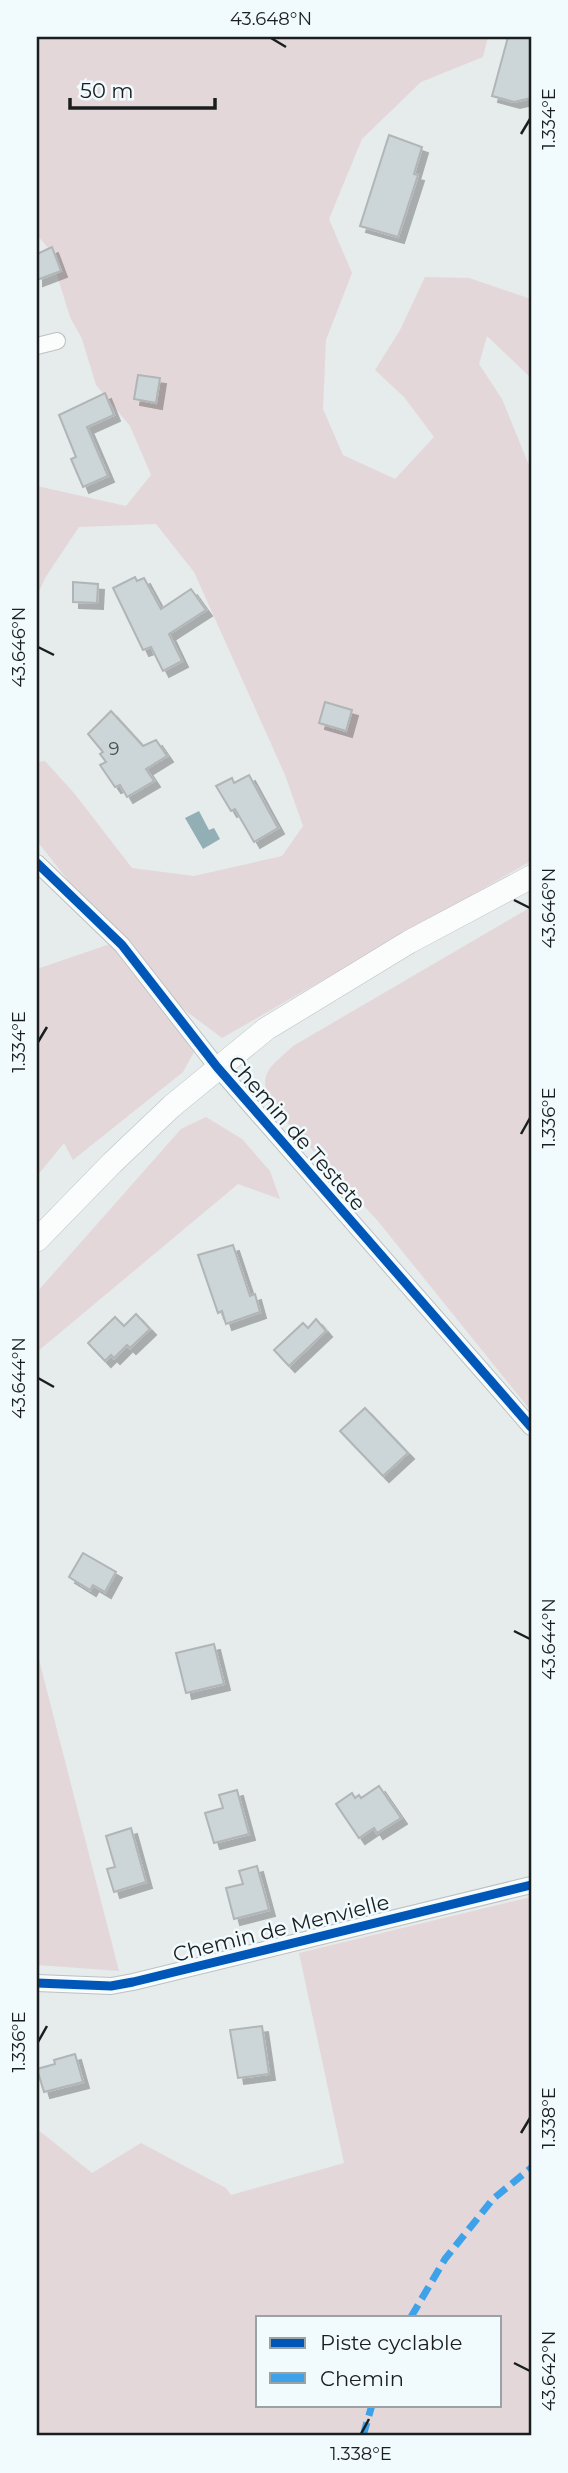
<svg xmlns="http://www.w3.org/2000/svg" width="568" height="2473" viewBox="0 0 568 2473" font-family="Montserrat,sans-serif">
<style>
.green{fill:#e4d7d9;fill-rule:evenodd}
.water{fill:#92afb5}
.building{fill:#ccd5d7;stroke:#b1b5b6;stroke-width:2;filter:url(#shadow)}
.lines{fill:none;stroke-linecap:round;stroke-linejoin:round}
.street-casing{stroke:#bcc0c0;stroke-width:18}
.secondary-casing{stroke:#bcc0c0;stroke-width:24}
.street{stroke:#fbfcfc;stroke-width:16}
.secondary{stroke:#fbfcfc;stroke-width:23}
.quiet{stroke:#3da2ea;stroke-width:7;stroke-dasharray:14 7;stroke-linecap:butt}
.cycleway-casing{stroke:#f1fafd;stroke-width:13}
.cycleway{stroke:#0057b8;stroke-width:9}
.ticks{fill:none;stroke:#1a1e1f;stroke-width:2.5}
.labels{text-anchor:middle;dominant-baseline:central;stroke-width:5;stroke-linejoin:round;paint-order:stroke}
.number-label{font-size:18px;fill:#484e4f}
.street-label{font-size:21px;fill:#1a1e1f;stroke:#f1fafd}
.neatline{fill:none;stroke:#1a1e1f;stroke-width:2.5}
.ticks-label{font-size:18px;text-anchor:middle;fill:#1a1e1f}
</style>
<defs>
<filter id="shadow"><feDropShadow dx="6" dy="6" stdDeviation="0" flood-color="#0004"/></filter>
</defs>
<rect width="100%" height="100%" fill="#e6ebec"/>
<g class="green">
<path d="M37,37H488L483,57L421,82L362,139L329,219L352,273L326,340L323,409L343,455L395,479L434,437L404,397L375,370L400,330L425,277L469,278L531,299V378L487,336L479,364L502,399L531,470V861L222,1038L150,984L37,841V762L45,761L74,793L132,868L194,876L282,856L303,826L285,775L194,572L156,524L79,527L45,578L37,596V486L126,506L151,475L130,426L96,385L82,339L70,317L49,249L37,235Z"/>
<path d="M531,907V1411L377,1220L270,1104C258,1071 270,1068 293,1046Z"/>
<path d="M110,944L194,1052L183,1072L73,1160L64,1143L37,1176V969Z"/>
<path d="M206,1117L242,1139L270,1171L280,1199L238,1184L37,1352V1292L181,1129Z"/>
<path d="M37,1652L119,1971L37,1965Z"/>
<path d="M531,1897V2436H37V2129L92,2173L141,2143L226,2188L231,2195L344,2163L299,1953ZM258,2317H500V2405H258Z"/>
</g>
<path class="water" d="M199,811L209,830L214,828L220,839L203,849L185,818Z"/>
<g class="building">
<path d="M508,37H531V98L514,102L492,96Z"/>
<path d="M389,135L422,147L414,174L418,175L398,237L360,226Z"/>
<path d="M52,247L61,271L37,280V254Z"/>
<path d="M138,375L160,378L156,403L134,399Z"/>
<path d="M105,393L114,415L87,427L108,476L83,487L71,459L76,457L59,415Z"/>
<path d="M135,577L137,581L144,578L161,609L191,589L206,610L169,634L182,661L163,671L151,647L143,650L113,588Z"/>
<path d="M73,582L98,584L97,603L73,602Z"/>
<path d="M325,702L352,710L346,731L319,723Z"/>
<path d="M111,711L143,746L156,740L167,756L146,769L154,781L127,797L120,785L115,787L100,765L106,762L100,754L103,752L88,734Z"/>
<path d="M249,775L278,828L254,842L235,809L231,811L216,786L232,778L234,783Z"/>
<path d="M233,1245L250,1296L255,1294L260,1312L226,1324L222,1311L218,1313L198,1255Z"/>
<path d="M136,1314L150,1329L130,1348L127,1345L114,1358L111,1355L105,1361L88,1343L115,1317L124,1326Z"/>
<path d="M316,1319L326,1331L289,1366L274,1350L303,1323L308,1328Z"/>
<path d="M365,1408L408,1453L383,1476L340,1431Z"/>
<path d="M83,1553L116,1572L105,1592L93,1585L90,1590L69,1577Z"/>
<path d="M214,1644L224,1684L186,1693L176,1653Z"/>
<path d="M379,1786L401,1818L377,1833L374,1828L359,1838L336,1804L352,1793L355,1798L359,1795L361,1798Z"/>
<path d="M237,1790L249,1834L214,1843L205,1813L223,1808L219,1795Z"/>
<path d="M131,1828L146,1882L114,1892L107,1869L115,1867L106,1836Z"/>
<path d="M257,1866L269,1910L234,1919L226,1888L243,1884L239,1871Z"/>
<path d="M262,2026L269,2074L238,2078L230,2030Z"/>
<path d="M75,2054L83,2082L44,2092L37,2069L55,2064L54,2060Z"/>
</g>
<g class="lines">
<defs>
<g id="street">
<path d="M37,346L57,341"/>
<path d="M37,863L122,945L217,1067L531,1427"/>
<path d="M37,1983L111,1986L133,1982L531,1885"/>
</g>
<path id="secondary" d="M37,1240L112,1163L172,1106L266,1029L409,942L531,877"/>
</defs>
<use href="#street" class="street-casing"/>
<use href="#secondary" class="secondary-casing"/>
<use href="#street" class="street"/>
<use href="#secondary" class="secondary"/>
<g class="quiet">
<path d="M411,2317L445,2259L493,2199L531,2168"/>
<path d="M363,2436L372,2405"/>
</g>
<defs>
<g id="cycleway">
<path d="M37,863L122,945L217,1067L531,1427"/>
<path d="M37,1983L111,1986L133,1982L531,1885"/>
</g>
</defs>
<use href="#cycleway" class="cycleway-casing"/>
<use href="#cycleway" class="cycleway"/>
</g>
<path class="ticks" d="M271,38L286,47M521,134L530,119M38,647L54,655M514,900L530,908M38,1042L47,1027M521,1134L530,1118M38,1378L54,1387M514,1631L530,1639M38,2042L47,2026M521,2133L530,2118M514,2363L530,2371M361,2434L369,2419"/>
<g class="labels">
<g class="number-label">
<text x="114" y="749">9</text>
</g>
<g class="street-label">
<text transform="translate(297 1133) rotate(49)">Chemin de Testete</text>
<text transform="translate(281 1928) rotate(-14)">Chemin de Menvielle</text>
</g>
</g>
<rect width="568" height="2473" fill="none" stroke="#f1fafd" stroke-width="77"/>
<rect x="256" y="2316" width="245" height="91" fill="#f1fafd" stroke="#9ba2a4" stroke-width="2"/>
<rect x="270" y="2338" width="35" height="10" fill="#0057b8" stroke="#9ba2a4" stroke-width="2"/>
<text x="320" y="2350" font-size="21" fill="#1a1e1f">Piste cyclable</text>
<rect x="270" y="2373" width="35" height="10" fill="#3da2ea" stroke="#9ba2a4" stroke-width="2"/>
<text x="320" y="2386" font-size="21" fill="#1a1e1f">Chemin</text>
<path d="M70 98v10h145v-10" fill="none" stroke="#1a1e1f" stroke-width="3.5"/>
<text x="80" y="98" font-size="21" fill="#1a1e1f" stroke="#f1fafd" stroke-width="5" paint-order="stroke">50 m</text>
<rect x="38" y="38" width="492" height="2396" class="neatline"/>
<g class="ticks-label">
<text x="271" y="25">43.648°N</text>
<text transform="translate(549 119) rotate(-90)" y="6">1.334°E</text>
<text transform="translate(19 647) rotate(-90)" y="6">43.646°N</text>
<text transform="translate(549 908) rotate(-90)" y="6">43.646°N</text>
<text transform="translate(19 1042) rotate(-90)" y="6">1.334°E</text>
<text transform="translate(549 1118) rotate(-90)" y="6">1.336°E</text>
<text transform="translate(19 1378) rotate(-90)" y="6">43.644°N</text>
<text transform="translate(549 1639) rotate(-90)" y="6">43.644°N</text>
<text transform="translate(19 2042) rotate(-90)" y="6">1.336°E</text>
<text transform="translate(549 2118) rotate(-90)" y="6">1.338°E</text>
<text transform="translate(549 2371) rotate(-90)" y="6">43.642°N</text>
<text x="361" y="2460">1.338°E</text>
</g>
</svg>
